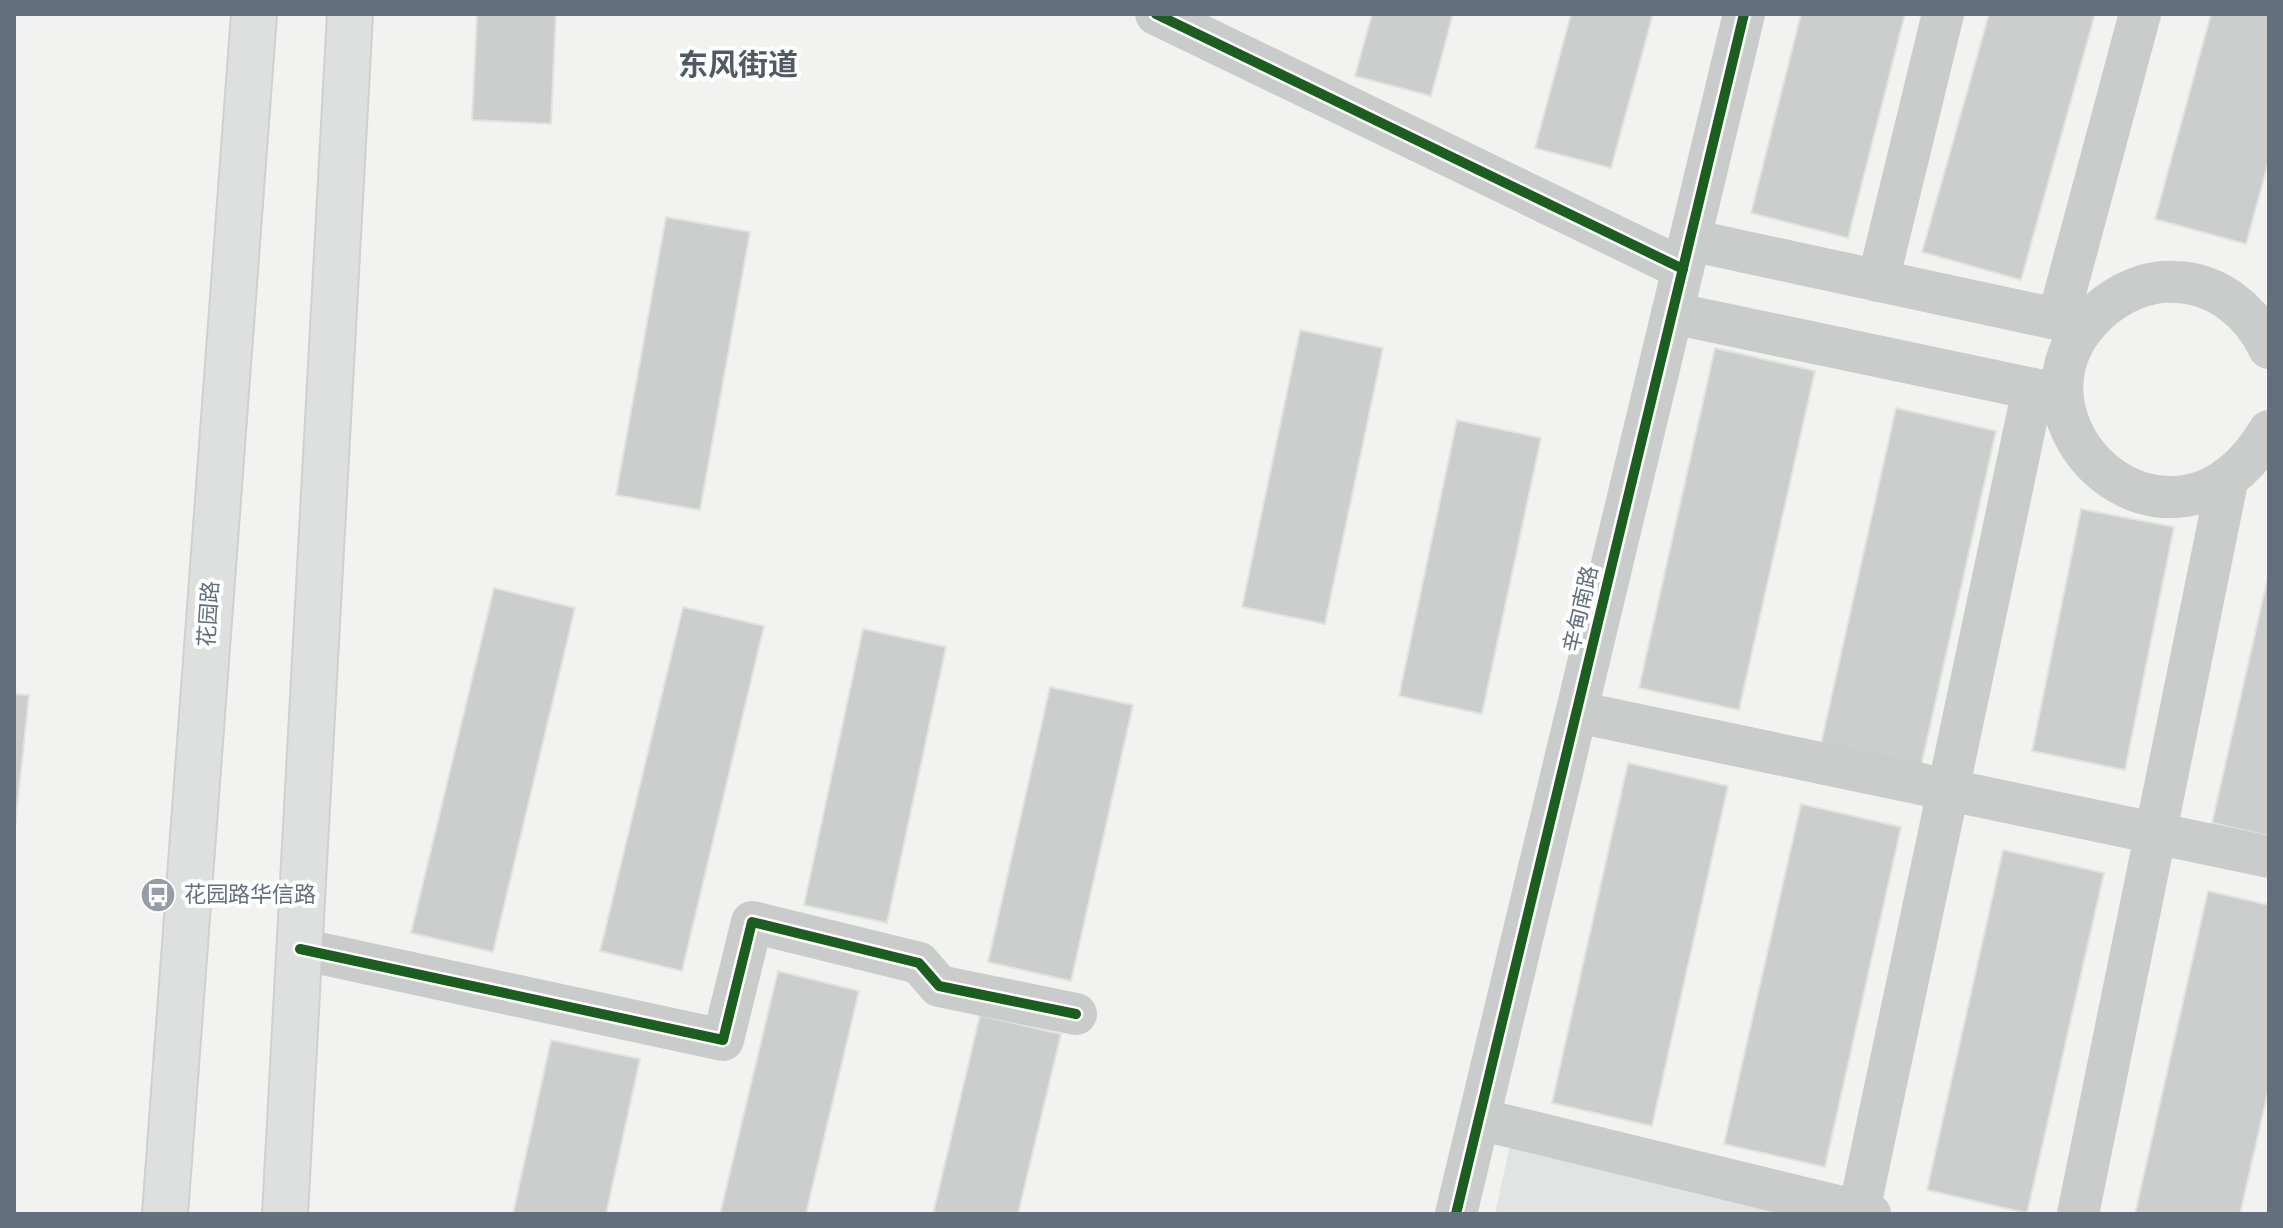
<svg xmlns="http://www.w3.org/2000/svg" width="2283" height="1228" viewBox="0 0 2283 1228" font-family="'Source Sans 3','Noto Sans SC',sans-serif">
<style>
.built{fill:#e2e4e3}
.building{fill:#cccecd;stroke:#e2e2e0;stroke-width:2}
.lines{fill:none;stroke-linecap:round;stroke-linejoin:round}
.major-casing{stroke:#cfd0cf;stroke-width:48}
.minor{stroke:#cacbcb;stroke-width:42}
.major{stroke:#dedfdf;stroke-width:44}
.cycleway-casing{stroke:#fff;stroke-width:15}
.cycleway{stroke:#1b5e20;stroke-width:10}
.labels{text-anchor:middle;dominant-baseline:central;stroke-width:8;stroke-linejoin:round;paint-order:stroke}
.street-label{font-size:22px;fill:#636f7f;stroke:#fff}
.poi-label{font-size:22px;fill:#636f7f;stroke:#fff;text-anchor:start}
.district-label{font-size:30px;font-weight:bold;fill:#515965;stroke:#fff}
</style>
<rect width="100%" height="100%" fill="#f2f3f0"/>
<path class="built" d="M1511,1140L1795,1214H1495Z"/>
<g class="building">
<path d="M477,14H556L551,124L472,120Z"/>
<path d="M1372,14H1453L1431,96L1355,76Z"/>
<path d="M1571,14H1653L1611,168L1535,148Z"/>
<path d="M1801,14H1905L1848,238L1751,213Z"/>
<path d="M1989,14H2095L2021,280L1922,252Z"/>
<path d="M2211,14H2269V160L2246,244L2155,219Z"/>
<path d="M666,217L750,232L700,510L616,495Z"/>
<path d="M1300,330L1383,348L1325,624L1242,607Z"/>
<path d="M1715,348L1815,371L1739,710L1639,688Z"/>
<path d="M1896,408L1996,431L1920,771L1820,748Z"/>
<path d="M1457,420L1541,438L1482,714L1399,696Z"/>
<path d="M2081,509L2174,527L2125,770L2032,751Z"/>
<path d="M2269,572V836L2212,823Z"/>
<path d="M494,588L575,608L493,952L411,933Z"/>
<path d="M683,607L764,626L682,971L600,951Z"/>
<path d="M863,629L946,647L887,923L804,905Z"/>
<path d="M1050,687L1133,705L1071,981L988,962Z"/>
<path d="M14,694L29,695L14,837Z"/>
<path d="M1628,763L1728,786L1652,1126L1552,1103Z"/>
<path d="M1801,804L1901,827L1825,1167L1724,1144Z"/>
<path d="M2003,850L2104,873L2027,1213L1927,1190Z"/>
<path d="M2208,891L2269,905V1087L2240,1214H2135Z"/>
<path d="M778,971L859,991L806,1214H720Z"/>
<path d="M980,1015L1061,1034L1018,1214H933Z"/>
<path d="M551,1040L640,1059L606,1214H513Z"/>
</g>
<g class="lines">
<defs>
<g id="major">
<path d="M165,1214L254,14"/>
<path d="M285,1214L350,14"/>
</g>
</defs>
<use href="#major" class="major-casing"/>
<g class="minor">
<path d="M1156,14L1683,269"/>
<path d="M1690,240L2084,325"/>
<path d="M1878,281L1943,14"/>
<path d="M1672,313L2062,395"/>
<path d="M2058,319L2140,14"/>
<path d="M2269,348C2252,312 2218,283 2175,282C2147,280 2119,293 2098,312C1984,418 2171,594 2269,431"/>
<path d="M1577,712L2269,857"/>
<path d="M300,949L723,1040L752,922L919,963L939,986L1076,1014"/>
<path d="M1479,1119L1870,1214"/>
<path d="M1859,1211L2033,389"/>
<path d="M1456,1214L1744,14"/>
<path d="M2078,1214L2227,482"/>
</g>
<use href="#major" class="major"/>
<defs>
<g id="cycleway">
<path d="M1156,14L1683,269"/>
<path d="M300,949L723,1040L752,922L919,963L939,986L1076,1014"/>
<path d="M1456,1214L1744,14"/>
</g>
</defs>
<use href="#cycleway" class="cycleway-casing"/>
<use href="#cycleway" class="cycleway"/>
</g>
<defs>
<symbol id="bus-disc" viewBox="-11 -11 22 22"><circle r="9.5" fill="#959da7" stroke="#fff"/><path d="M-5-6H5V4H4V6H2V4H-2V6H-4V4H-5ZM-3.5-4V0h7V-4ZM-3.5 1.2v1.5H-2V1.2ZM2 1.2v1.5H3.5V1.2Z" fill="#fff"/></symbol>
</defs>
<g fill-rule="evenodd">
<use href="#bus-disc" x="138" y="875" width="40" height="40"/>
</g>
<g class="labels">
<g class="street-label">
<text transform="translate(1581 609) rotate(-77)">辛甸南路</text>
<text transform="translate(209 614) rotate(-86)">花园路</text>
</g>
<g class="poi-label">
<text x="184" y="895">花园路华信路</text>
</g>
<g class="district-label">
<text x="738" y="65">东风街道</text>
</g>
</g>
<rect width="2283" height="1228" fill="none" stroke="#636f7f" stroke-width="32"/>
</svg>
